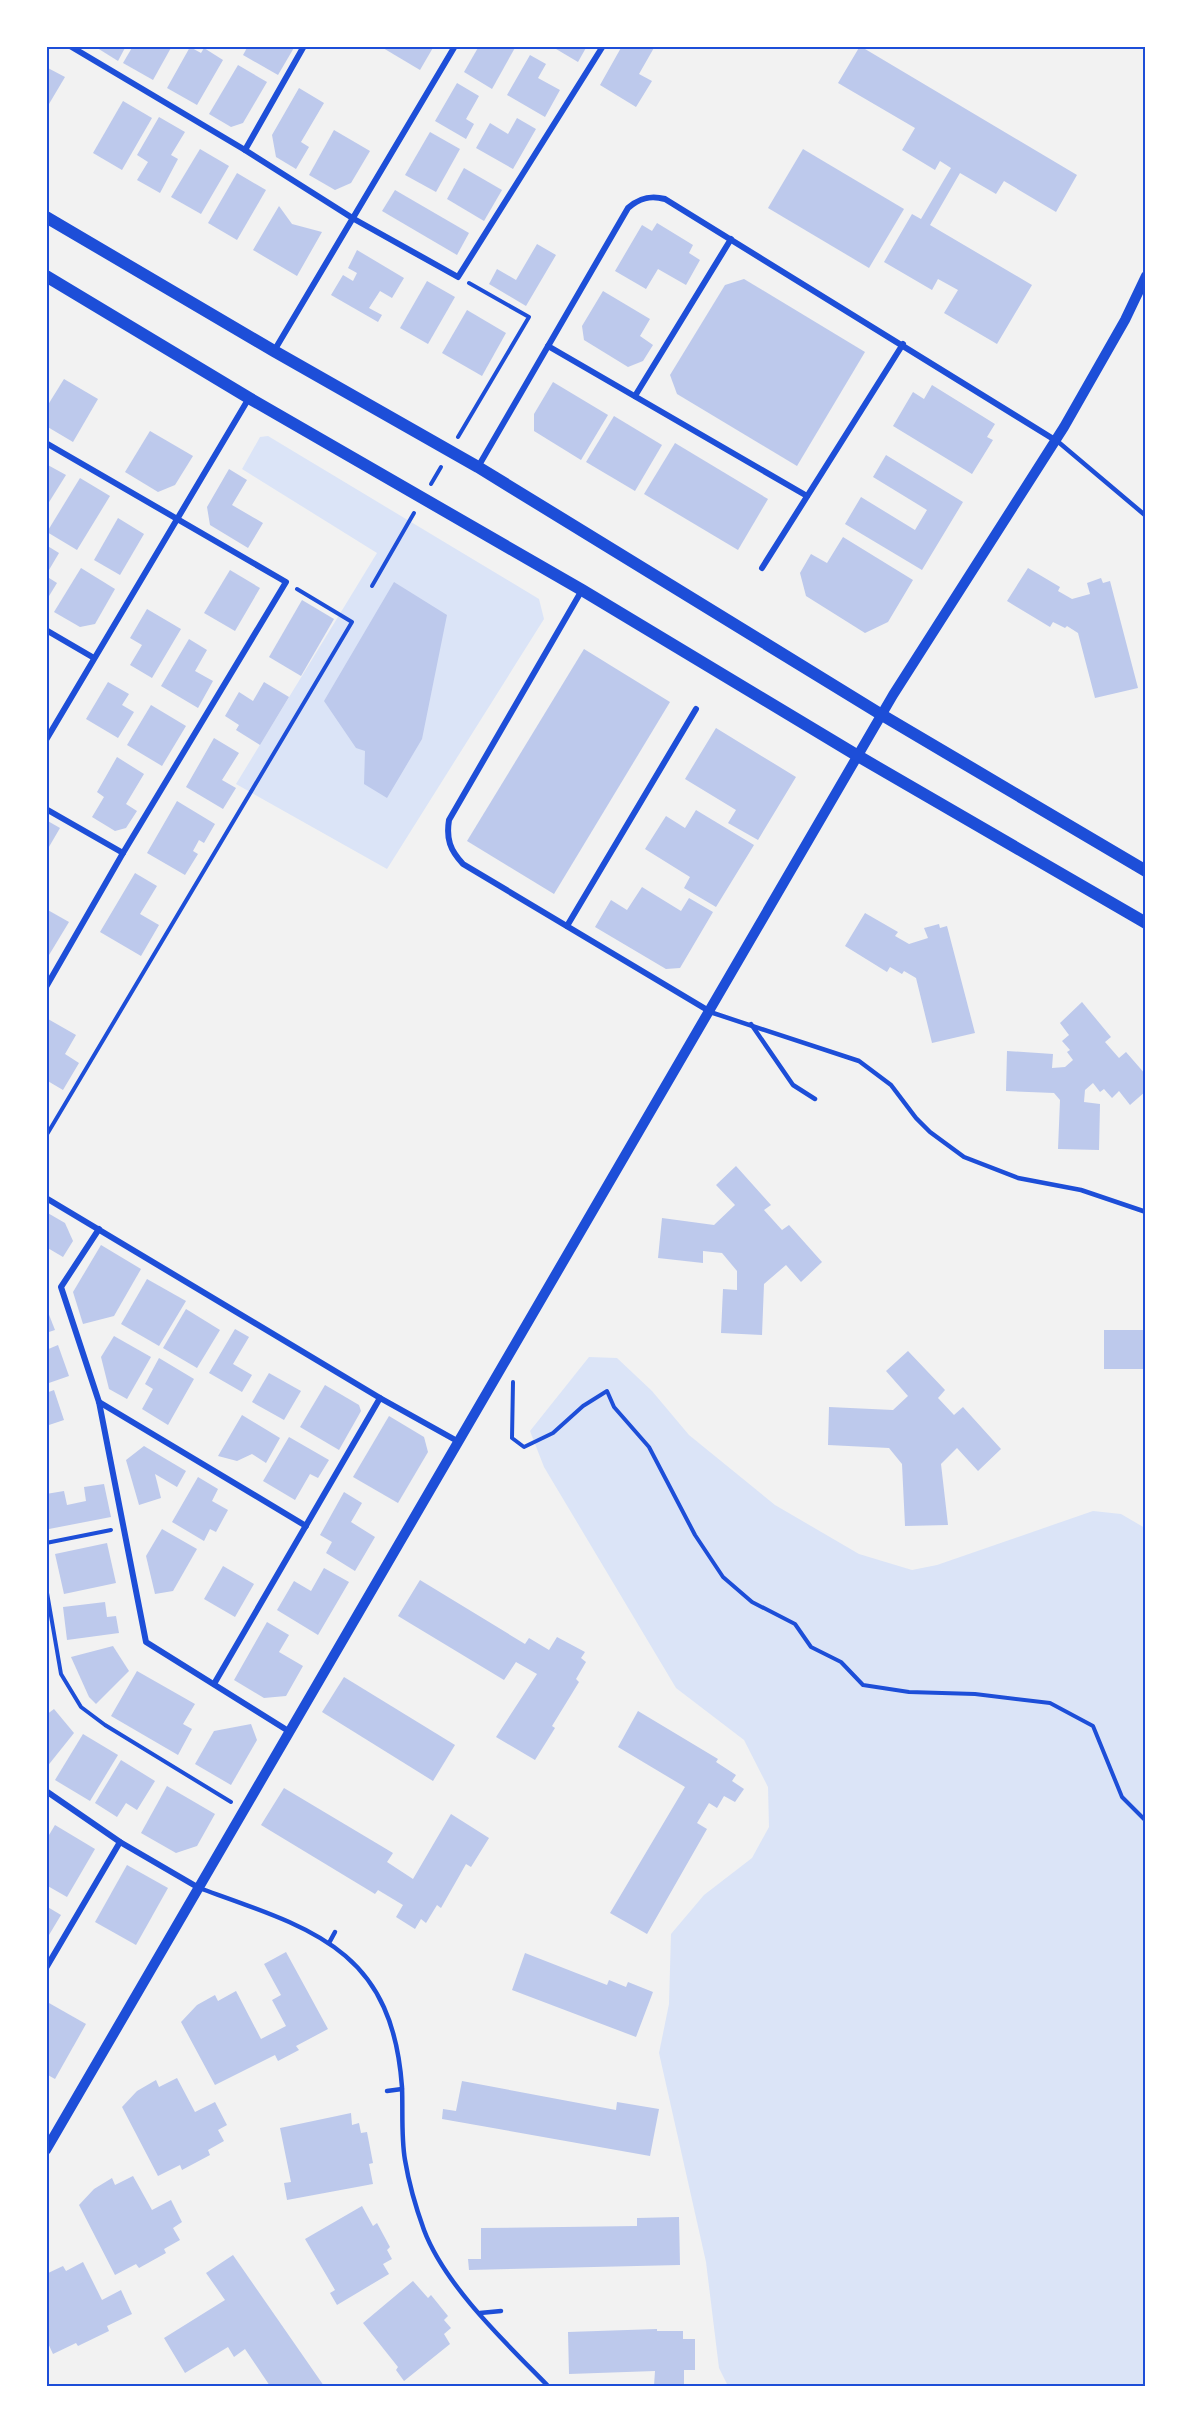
<svg xmlns="http://www.w3.org/2000/svg" width="1192" height="2433" viewBox="0 0 1192 2433" font-family="'Times New Roman',serif">
<style>
.green{fill:#dbe4f7}
.building{fill:#bdc9ec}
.lines{fill:none;stroke-linecap:round;stroke-linejoin:round}
.path{stroke:#1d4ed8;stroke-width:4}
.service{stroke:#1d4ed8;stroke-width:4.5}
.minor{stroke:#1d4ed8;stroke-width:6}
.tertiary{stroke:#1d4ed8;stroke-width:10}
.secondary{stroke:#1d4ed8;stroke-width:12}
.neatline{fill:none;stroke:#1d4ed8;stroke-width:2}
</style>
<rect width="100%" height="100%" fill="#f2f2f2"/>
<g class="green">
<path d="M268,436L539,599L544,619L387,869L236,784L377,553L242,469L260,437Z"/>
<path d="M589,1357L617,1358L652,1391L689,1435L775,1505L859,1554L912,1570L937,1565L1093,1511L1121,1514L1145,1528V2386H728L719,2368L706,2262L659,2053L669,2004L671,1934L704,1895L752,1858L769,1827L768,1787L744,1740L676,1688L544,1467L530,1431Z"/>
</g>
<g class="building">
<path d="M94,46H126L118,61Z"/>
<path d="M133,46H172L153,80L123,63Z"/>
<path d="M248,46H295L278,75L243,55Z"/>
<path d="M384,46H434L420,70L383,48Z"/>
<path d="M479,46H516L492,89L464,72Z"/>
<path d="M551,46H587L578,62Z"/>
<path d="M622,46H655L639,74L652,81L636,107L600,85Z"/>
<path d="M860,46L1077,175L1056,212L1004,181L996,194L960,173L930,225L1032,285L997,344L944,313L958,290L938,279L932,290L884,262L912,214L921,219L951,168L940,161L935,170L902,150L915,128L838,83Z"/>
<path d="M190,47L201,53L204,48L223,60L197,105L167,88Z"/>
<path d="M530,55L546,64L538,78L560,90L545,117L507,95Z"/>
<path d="M238,65L267,82L243,123L231,127L209,114Z"/>
<path d="M46,67L65,77L46,109Z"/>
<path d="M457,83L479,96L466,119L474,124L466,139L435,121Z"/>
<path d="M299,88L324,103L301,142L309,147L296,169L276,157L272,135Z"/>
<path d="M123,101L152,118L122,170L93,153Z"/>
<path d="M159,117L185,132L171,155L178,159L160,193L137,180L148,162L137,155Z"/>
<path d="M517,118L536,129L513,169L476,148L490,123L508,134Z"/>
<path d="M334,130L370,151L351,183L335,190L309,175Z"/>
<path d="M430,132L460,149L436,192L405,175Z"/>
<path d="M200,149L229,166L201,214L171,197Z"/>
<path d="M803,149L904,209L869,268L768,208Z"/>
<path d="M464,168L502,190L484,221L447,199Z"/>
<path d="M237,173L266,190L237,240L208,223Z"/>
<path d="M395,190L469,233L457,255L382,211Z"/>
<path d="M279,206L292,224L322,232L297,276L253,250Z"/>
<path d="M657,223L693,245L689,253L700,260L686,285L658,269L646,289L615,271L642,225L652,231Z"/>
<path d="M537,244L556,255L526,306L489,284L497,269L516,280Z"/>
<path d="M357,250L404,278L392,298L380,291L369,308L382,315L378,322L331,295L343,275L353,281L357,273L348,268Z"/>
<path d="M744,279L865,352L797,466L677,394L670,375L725,285Z"/>
<path d="M427,281L455,297L428,344L400,328Z"/>
<path d="M603,291L650,319L640,336L653,345L643,361L628,367L584,340L582,326Z"/>
<path d="M467,310L506,333L482,376L442,353Z"/>
<path d="M64,379L98,399L73,442L46,426V408Z"/>
<path d="M553,382L608,415L581,460L534,431V414Z"/>
<path d="M932,385L995,424L987,437L993,440L972,474L893,426L913,392L924,399Z"/>
<path d="M614,416L662,445L635,491L586,462Z"/>
<path d="M150,431L193,456L175,485L158,492L125,472Z"/>
<path d="M675,443L768,499L738,550L644,494Z"/>
<path d="M886,455L963,502L922,570L845,524L861,497L915,530L927,510L873,477Z"/>
<path d="M46,464L66,475L46,507Z"/>
<path d="M229,469L247,480L232,505L263,523L248,548L210,525L207,507Z"/>
<path d="M80,478L110,496L77,550L47,532Z"/>
<path d="M118,518L144,534L120,575L94,560Z"/>
<path d="M843,537L913,580L888,622L865,633L806,596L800,573L811,554L827,563Z"/>
<path d="M46,545L59,553L46,575Z"/>
<path d="M81,568L115,589L95,624L80,627L54,612Z"/>
<path d="M1028,568L1060,587L1058,591L1072,599L1090,594L1087,583L1101,578L1103,583L1110,581L1138,688L1095,698L1078,633L1067,626L1065,628L1053,622L1050,627L1007,601Z"/>
<path d="M230,570L260,588L235,631L204,613Z"/>
<path d="M46,576L57,583L46,601Z"/>
<path d="M394,582L447,615L422,739L387,798L364,784L365,751L356,748L324,701Z"/>
<path d="M302,600L334,619L301,676L269,657Z"/>
<path d="M147,609L181,629L152,678L130,665L142,645L130,638Z"/>
<path d="M189,639L207,650L195,671L213,681L198,708L161,686Z"/>
<path d="M584,649L670,702L554,894L467,841Z"/>
<path d="M108,682L129,694L122,705L134,712L118,738L86,719Z"/>
<path d="M264,682L289,697L260,745L236,730L239,725L225,716L239,692L253,701Z"/>
<path d="M151,705L186,726L162,766L127,745Z"/>
<path d="M716,728L796,777L758,840L728,823L736,810L685,779Z"/>
<path d="M214,738L239,753L222,780L236,788L223,809L186,787Z"/>
<path d="M117,757L144,774L126,804L137,811L126,828L115,831L92,817L104,797L97,792Z"/>
<path d="M177,801L215,824L204,843L199,840L193,851L198,854L185,875L147,853Z"/>
<path d="M696,810L754,845L716,907L684,888L690,877L645,849L666,816L685,828Z"/>
<path d="M46,820L60,828L46,852Z"/>
<path d="M135,873L157,886L140,914L159,925L141,956L100,932Z"/>
<path d="M642,887L681,911L689,898L713,912L680,968L666,969L595,927L611,900L627,910Z"/>
<path d="M46,909L69,922L46,960Z"/>
<path d="M865,913L898,932L895,936L909,944L928,938L924,928L939,924L940,928L947,926L975,1033L932,1043L916,978L904,971L902,974L890,967L887,972L845,946Z"/>
<path d="M1082,1002L1111,1037L1105,1042L1119,1058L1126,1052L1146,1075V1091L1130,1105L1119,1091L1112,1098L1104,1089L1100,1092L1093,1083L1085,1090L1084,1102L1100,1104L1099,1150L1058,1149L1060,1100L1054,1093L1006,1091L1007,1051L1053,1054L1052,1068L1065,1067L1073,1060L1067,1052L1070,1050L1062,1041L1069,1035L1060,1023Z"/>
<path d="M48,1019L76,1035L65,1054L79,1063L63,1090L46,1080Z"/>
<path d="M736,1166L771,1205L764,1210L782,1230L789,1225L822,1262L801,1282L786,1265L764,1284L762,1335L721,1333L723,1289L737,1290V1271L722,1253L703,1251V1263L658,1258L662,1218L714,1225L735,1205L716,1185Z"/>
<path d="M46,1212L65,1223L73,1241L63,1257L46,1247Z"/>
<path d="M101,1245L141,1269L114,1316L83,1324L73,1292Z"/>
<path d="M147,1279L186,1301L159,1346L121,1324Z"/>
<path d="M46,1307L55,1330L46,1333Z"/>
<path d="M186,1309L220,1330L197,1368L163,1348Z"/>
<path d="M235,1329L249,1337L233,1364L252,1375L242,1392L209,1373Z"/>
<rect x="1104" y="1330" width="42" height="39"/>
<path d="M114,1336L151,1357L127,1399L109,1389L101,1357Z"/>
<path d="M58,1345L69,1376L46,1384V1350Z"/>
<path d="M908,1351L945,1390L938,1398L954,1415L963,1407L1001,1449L978,1471L957,1448L941,1464L948,1525L905,1526L902,1464L889,1448L828,1445L829,1407L893,1410L908,1396L886,1371Z"/>
<path d="M159,1358L194,1379L168,1425L142,1409L153,1389L145,1384Z"/>
<path d="M269,1373L301,1391L284,1420L252,1402Z"/>
<path d="M325,1385L359,1405L361,1411L339,1450L300,1427Z"/>
<path d="M54,1390L64,1420L46,1426V1393Z"/>
<path d="M242,1415L280,1438L266,1463L252,1454L237,1461L218,1456Z"/>
<path d="M389,1416L424,1437L428,1452L398,1503L353,1477Z"/>
<path d="M289,1437L329,1460L318,1478L310,1474L295,1500L263,1481Z"/>
<path d="M144,1446L186,1471L177,1487L155,1474L161,1498L139,1505L126,1460Z"/>
<path d="M198,1477L218,1489L212,1501L228,1510L216,1532L210,1529L204,1541L172,1522Z"/>
<path d="M104,1484L111,1517L49,1529L46,1494L64,1491L67,1505L86,1501L84,1487Z"/>
<path d="M344,1492L362,1503L351,1522L375,1537L355,1571L326,1553L332,1542L320,1535Z"/>
<path d="M162,1529L197,1549L173,1591L155,1594L146,1556Z"/>
<path d="M107,1543L116,1583L64,1594L55,1554Z"/>
<path d="M223,1566L254,1584L235,1617L204,1599Z"/>
<path d="M324,1568L349,1582L318,1635L277,1610L294,1581L311,1591Z"/>
<path d="M420,1580L525,1644L529,1638L549,1650L557,1637L585,1652L581,1658L586,1662L576,1679L579,1682L552,1726L555,1728L535,1760L496,1737L537,1674L516,1662L504,1680L398,1616Z"/>
<path d="M105,1602L107,1617L116,1616L119,1633L67,1640L63,1607Z"/>
<path d="M267,1622L289,1635L279,1652L303,1666L286,1696L264,1698L234,1680Z"/>
<path d="M113,1646L129,1671L96,1704L89,1697L71,1657Z"/>
<path d="M137,1671L195,1704L183,1724L192,1729L178,1755L111,1716Z"/>
<path d="M344,1677L455,1745L433,1781L322,1712Z"/>
<path d="M54,1709L74,1733L46,1768V1715Z"/>
<path d="M638,1711L718,1759L716,1762L736,1775L732,1781L744,1789L735,1802L724,1796L717,1808L709,1803L697,1823L707,1829L647,1934L610,1913L685,1787L618,1747Z"/>
<path d="M251,1724L257,1740L231,1785L195,1764L214,1731Z"/>
<path d="M83,1734L118,1755L90,1801L55,1780Z"/>
<path d="M121,1760L155,1781L137,1810L126,1803L117,1817L95,1803Z"/>
<path d="M167,1786L215,1814L197,1846L176,1853L141,1833Z"/>
<path d="M284,1788L393,1853L387,1862L413,1879L451,1814L489,1838L471,1867L466,1864L441,1908L437,1905L426,1923L421,1919L415,1929L396,1917L403,1905L378,1890L375,1894L261,1825Z"/>
<path d="M55,1825L95,1849L67,1897L46,1885V1840Z"/>
<path d="M127,1865L168,1888L136,1945L95,1922Z"/>
<path d="M46,1906L61,1915L46,1940Z"/>
<path d="M286,1952L328,2029L296,2046L299,2050L278,2061L275,2055L215,2085L181,2022L197,2005L215,1995L218,2001L236,1991L261,2039L286,2026L272,2000L281,1995L264,1964Z"/>
<path d="M525,1953L607,1985L609,1980L626,1987L628,1982L653,1992L636,2037L512,1990Z"/>
<path d="M49,2003L86,2024L55,2079L46,2074V2008Z"/>
<path d="M177,2078L195,2112L215,2102L227,2125L218,2130L224,2141L208,2150L210,2155L182,2170L180,2165L158,2176L122,2107L137,2091L156,2080L159,2087Z"/>
<path d="M462,2081L616,2110L617,2102L659,2109L650,2156L442,2119L443,2109L456,2111Z"/>
<path d="M351,2113L352,2125L359,2123L361,2133L367,2132L373,2163L369,2164L373,2184L287,2200L284,2183L291,2182L280,2128Z"/>
<path d="M133,2176L152,2210L171,2200L182,2222L173,2228L180,2240L164,2249L166,2253L139,2268L136,2264L115,2275L79,2205L94,2189L112,2178L115,2185Z"/>
<path d="M362,2206L373,2226L377,2223L390,2247L387,2250L392,2259L383,2264L389,2274L337,2305L330,2293L335,2290L305,2239Z"/>
<path d="M679,2217L680,2265L469,2270L468,2259H481V2228L637,2226V2218Z"/>
<path d="M233,2255L324,2386H270L245,2349L234,2357L228,2347L185,2373L164,2338L225,2300L206,2273Z"/>
<path d="M83,2262L102,2300L121,2290L132,2314L107,2326L109,2331L78,2346L76,2343L53,2354L46,2339V2274L63,2266L66,2271Z"/>
<path d="M413,2281L428,2298L431,2295L448,2316L444,2320L451,2328L444,2334L450,2344L404,2381L396,2370L398,2367L363,2323Z"/>
<path d="M657,2329V2331H683V2339H695V2370H684V2386H654L655,2371L569,2374L568,2332Z"/>
</g>
<g class="lines">
<g class="path">
<path d="M458,437L529,317L469,283"/>
<path d="M431,484L441,467"/>
<path d="M372,586L414,513"/>
<path d="M46,1136L352,622L297,589"/>
<path d="M513,1382L512,1438L524,1447L553,1433L583,1406L607,1391L614,1407L649,1447L695,1535L723,1577L752,1602L795,1624L811,1647L841,1662L863,1685L909,1692L975,1694L1050,1703L1093,1726L1122,1797L1146,1821"/>
<path d="M46,1543L111,1530"/>
<path d="M46,1587L61,1674L81,1707L105,1725L231,1802"/>
</g>
<g class="service">
<path d="M1056,440L1146,516"/>
<path d="M710,1012L859,1061L891,1085L916,1118L930,1132L964,1157L1018,1178L1081,1190L1146,1212"/>
<path d="M751,1024L793,1085L815,1099"/>
<path d="M199,1888C313,1929 392,1949 402,2087C403,2111 401,2137 405,2160C409,2184 416,2208 424,2230C445,2286 507,2344 548,2386"/>
<path d="M329,1943L335,1932"/>
<path d="M387,2091L402,2089"/>
<path d="M480,2313L501,2311"/>
</g>
<g class="minor">
<path d="M70,46L245,150L354,219L458,277L603,46"/>
<path d="M245,150L304,46"/>
<path d="M548,346L807,496"/>
<path d="M274,351L455,46"/>
<path d="M635,396L731,239"/>
<path d="M46,443L286,582L123,853L46,987"/>
<path d="M478,467L628,208C639,198 650,195 665,199L1055,440"/>
<path d="M762,568L903,344"/>
<path d="M582,590L449,820C446,839 450,850 463,864L709,1011"/>
<path d="M46,630L94,658"/>
<path d="M46,740L249,398"/>
<path d="M46,809L123,853"/>
<path d="M567,926L696,709"/>
<path d="M46,1198L380,1398L459,1442"/>
<path d="M99,1229L61,1287L99,1402L146,1642L290,1732"/>
<path d="M99,1402L306,1526"/>
<path d="M214,1684L380,1398"/>
<path d="M46,1791L120,1842L199,1888"/>
<path d="M46,1968L120,1842"/>
</g>
<path class="tertiary" d="M46,2150L893,695L1064,427L1125,320L1146,276"/>
<g class="secondary">
<path d="M46,217L274,351L478,467L882,715L1146,871"/>
<path d="M46,276L249,398L582,590L858,756L1146,923"/>
</g>
</g>
<rect width="1192" height="2433" fill="none" stroke="#ffffff" stroke-width="96"/>
<rect x="48" y="48" width="1096" height="2337" class="neatline"/>
</svg>
